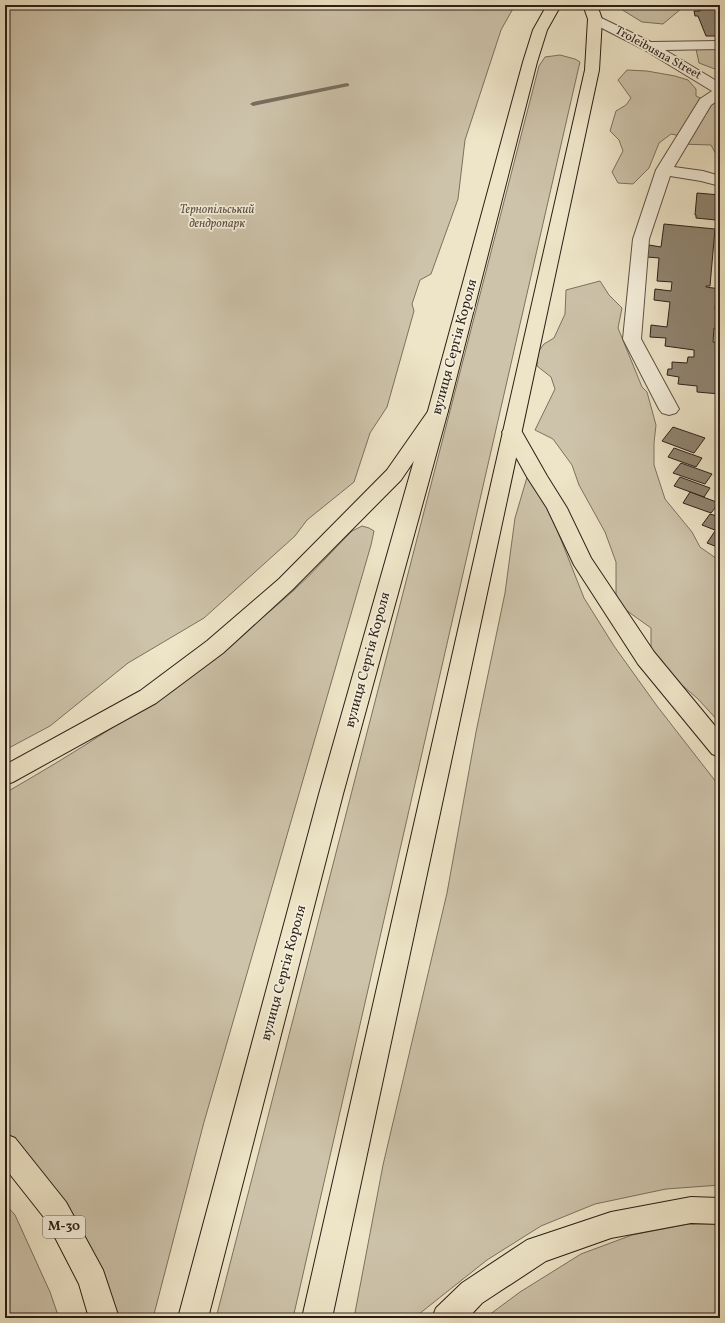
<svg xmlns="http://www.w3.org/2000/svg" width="725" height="1323" viewBox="0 0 725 1323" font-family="Vollkorn,serif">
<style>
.green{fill:#cdc3aa;stroke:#7c7160}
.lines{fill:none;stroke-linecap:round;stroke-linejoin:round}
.stream{fill:#786e5d;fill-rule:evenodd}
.building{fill:#908673;stroke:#2b1f17}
.minor-casing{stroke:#5c5043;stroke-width:2}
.major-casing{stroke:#2b1f17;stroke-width:2}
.highway-casing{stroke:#2b1f17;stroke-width:2}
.minor{fill:#f4eedb;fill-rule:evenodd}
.major{fill:#eee5c8;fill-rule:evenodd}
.highway{fill:#eee5c8;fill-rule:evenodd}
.labels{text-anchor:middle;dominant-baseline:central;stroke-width:3.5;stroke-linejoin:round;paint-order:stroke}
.far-street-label{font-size:12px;fill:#2b1f17;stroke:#f4eedb}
.far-park-label{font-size:12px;font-style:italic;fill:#5c5043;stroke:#f4eedb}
.shield{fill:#f4eedb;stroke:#675d52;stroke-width:1}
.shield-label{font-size:13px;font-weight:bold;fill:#2b1f17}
.street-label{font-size:14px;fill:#2b1f17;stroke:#f4eedb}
</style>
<rect width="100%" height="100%" fill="#eee5c8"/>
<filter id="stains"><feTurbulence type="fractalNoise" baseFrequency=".005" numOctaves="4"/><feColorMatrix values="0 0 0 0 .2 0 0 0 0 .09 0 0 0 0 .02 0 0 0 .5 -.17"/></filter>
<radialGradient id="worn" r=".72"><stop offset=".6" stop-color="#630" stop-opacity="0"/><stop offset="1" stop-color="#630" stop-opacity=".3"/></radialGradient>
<g class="green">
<path d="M5,5H515L501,30L465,140L458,199L431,274L420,280L412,304L414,311L387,407L370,433L354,482L307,520L295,536L204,618L128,663L50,726L5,750Z"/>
<path d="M617,5H694L682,8L663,24L642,22L616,6Z"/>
<path d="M706,46L720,52V71L699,63L696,49Z"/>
<path d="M560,55L575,59L580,62L579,66L293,1318H216L539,66L545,57Z"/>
<path d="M627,70L647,71L675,76L688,80L696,89V96L709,102L720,103V162L711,145L680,144L681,136L671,134L659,143L649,168L633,184L618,183L612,172L623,151L619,140L610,131L616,111L626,105L631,98L618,80Z"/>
<path d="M600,281L609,295L622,308L618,328L642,387L647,392L656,425L654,443V465L665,499L692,532L700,547L720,561V723L698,699L651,658V628L616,603V562L605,532L579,485L572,465L553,439L535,430L555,389L551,377L537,366L538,352L544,344L554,338L565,314L566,290Z"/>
<path d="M528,474L541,489L584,598L614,646L657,706L720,787V1185L666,1189L595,1204L541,1226L487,1260L414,1318H354L383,1165L447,893L476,732L505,593L515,518Z"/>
<path d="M362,526L369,528L374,531L371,545L204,1122L153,1318H120L94,1267L5,1135V793C106,735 205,670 292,592C313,573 332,551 352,531Z"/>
<path d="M5,1204L15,1215L50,1292L59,1318H5Z"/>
<path d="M688,1224H720V1318H485L520,1292L581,1254L632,1235Z"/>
</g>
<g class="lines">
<path class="stream" d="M347,83L349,84V86L253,106L250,104L253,102Z"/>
</g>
<g class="building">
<path d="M698,7H720V36H706L698,16H695L694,11H700Z"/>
<path d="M697,193L720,195V217H716V220L696,218V215H695Z"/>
<path d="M664,224L715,229L710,286H706V287L720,289V298H716L715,309L720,310V329L714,328L713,342L719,343L720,394L697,392V386L678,384L679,377L667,375L668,369H672V362L687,363L688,357H694V350L665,346L666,338L650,337L651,325L667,327L670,302L654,300L655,289L671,291L672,282L657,281L659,258L647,257L649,245L661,247Z"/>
<path d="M673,427L705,438L694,453L662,441Z"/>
<path d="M674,448L702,458L696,467L668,457Z"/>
<path d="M681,463L712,474L705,484L673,473Z"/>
<path d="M680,477L710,488L704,497L674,486Z"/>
<path d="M690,492L719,503L711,513L683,503Z"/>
<path d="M710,514L720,517V532L702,525Z"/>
<path d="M715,531L720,532V548L707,543Z"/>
</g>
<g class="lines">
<defs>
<path id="minor" d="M595,15L651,42L720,41V49L665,50L720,83V99L711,105L674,167L703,171L720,176V186L701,181L670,176L649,239L641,339L679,409L676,413L669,415L662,413L659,409L623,339L633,239L656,170L700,99L712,91L643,49L590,22L588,19L590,16Z"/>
<g id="major">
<path d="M547,5H561L547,30L537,62L448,411L343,794L208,1318H178L319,794L428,411L523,62L533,30Z"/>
<path d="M583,5H597L602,19L599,70L332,1318H302L585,70L588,19Z"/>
</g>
<g id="highway">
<path d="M438,405L445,407L448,411L401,480L293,589L223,653L156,703L13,782L5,785V765L140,691L207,641L279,579L387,470L431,407Z"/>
<path d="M512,426L519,428L522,432L547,476L567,508L591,558L654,652L720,732V757L712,754L638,664L574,565L547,508L527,477L502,432L505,428Z"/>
<path d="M5,1134L15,1138L66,1202L103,1270L119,1318H89L79,1284L46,1220L5,1168Z"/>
<path d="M691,1197L720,1198V1224L691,1223L611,1238L546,1261L482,1303L468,1318H432L436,1308L462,1283L527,1240L611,1212Z"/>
</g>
</defs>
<use href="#minor" class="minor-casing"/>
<use href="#major" class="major-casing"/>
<use href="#highway" class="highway-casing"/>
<use href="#minor" class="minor"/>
<use href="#major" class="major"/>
<use href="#highway" class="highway"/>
</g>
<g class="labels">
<g class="far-street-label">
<text transform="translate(658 53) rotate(29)">Troleibusna Street</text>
</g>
<g class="far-park-label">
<text x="217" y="210">Тернопільський<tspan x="217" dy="14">дендропарк</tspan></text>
</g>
<rect class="shield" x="43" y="1216" width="42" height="22" rx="3"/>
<g class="shield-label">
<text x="64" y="1227">М-30</text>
</g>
<g class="street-label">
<text transform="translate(455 347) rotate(-75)">вулиця Сергія Короля</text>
<text transform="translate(368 660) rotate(-75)">вулиця Сергія Короля</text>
<text transform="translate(284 973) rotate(-75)">вулиця Сергія Короля</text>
</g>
</g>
<rect width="725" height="1323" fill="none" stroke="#eee5c8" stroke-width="20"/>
<rect x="6" y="6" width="713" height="1311" fill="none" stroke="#2b1f17" stroke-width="2"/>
<rect x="10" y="10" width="705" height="1303" fill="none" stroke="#2b1f17"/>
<rect width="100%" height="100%" filter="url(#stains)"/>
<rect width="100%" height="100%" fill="url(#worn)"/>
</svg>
